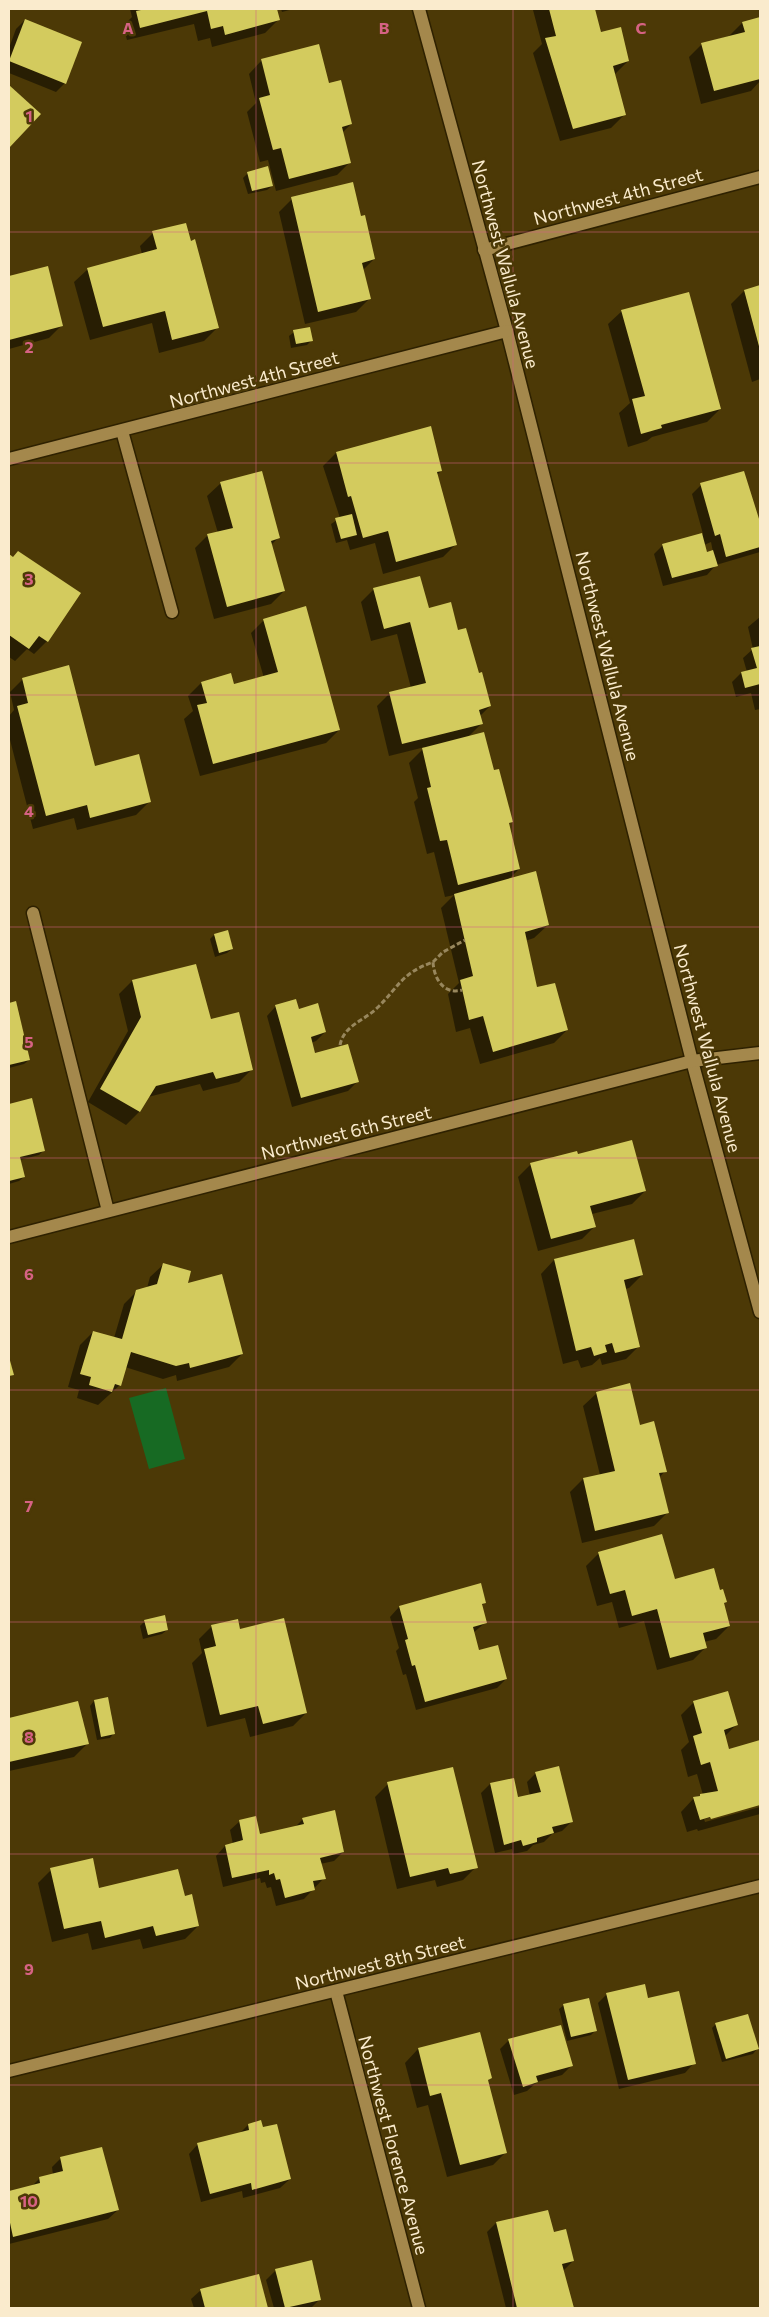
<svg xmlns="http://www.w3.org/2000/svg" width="769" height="2317" viewBox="0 0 769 2317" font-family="Commissioner,sans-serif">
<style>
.water{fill:#176a23}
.shadow{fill:#0007;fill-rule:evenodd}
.building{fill:#d3cb5e}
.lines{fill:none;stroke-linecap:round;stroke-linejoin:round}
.minor-casing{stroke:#2e2100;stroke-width:15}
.path{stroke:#98875d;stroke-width:3;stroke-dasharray:5 2.5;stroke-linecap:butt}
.minor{stroke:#a4884c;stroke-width:12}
.grid{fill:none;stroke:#d66283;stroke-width:1;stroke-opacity:0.55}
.labels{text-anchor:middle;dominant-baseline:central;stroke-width:5;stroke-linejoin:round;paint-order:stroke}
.street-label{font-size:18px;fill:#faebcd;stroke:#4c3906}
.grid-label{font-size:16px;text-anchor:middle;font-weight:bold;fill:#d66283;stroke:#4c3906;stroke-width:5;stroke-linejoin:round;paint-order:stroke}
</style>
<rect width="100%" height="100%" fill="#4c3906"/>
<path class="water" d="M166,1388L185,1459L149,1469L129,1398Z"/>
<g class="shadow">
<path d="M130,9H276L278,20L265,33L212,47L210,38L198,41L194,24L127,40L123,26L132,17Z"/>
<path d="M281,9H293L282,12Z"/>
<path d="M534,9H594L601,34L628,61L615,74L624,115L611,128L560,141L533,53L542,44L533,10Z"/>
<path d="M760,18V81L751,91L701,104L689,57L702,44L729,36L742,23Z"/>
<path d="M25,20L65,83L56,92L9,73V48L16,29Z"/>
<path d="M262,60L328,85L351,124L342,133L350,162L337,175L276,191L268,160L260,162L247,112L256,103L249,74Z"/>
<path d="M9,87L39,114L9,146Z"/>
<path d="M248,173L272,186L267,190L248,194L243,178Z"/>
<path d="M292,199L361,217L374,259L362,271L369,299L356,312L305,324L279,212Z"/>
<path d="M153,233L217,328L204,341L159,353L152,323L90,340L74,282L88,269L142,254L140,246Z"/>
<path d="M47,268L62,325L49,338L9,349V278Z"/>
<path d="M760,286V379L752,382L731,304L744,291Z"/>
<path d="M622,311L720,409L707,422L652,437L647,441L628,447L619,413L630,403L608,324Z"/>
<path d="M294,332L312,340L307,345L291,348L289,336Z"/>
<path d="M336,453L441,471L437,475L456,544L443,557L383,574L375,543L350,550L347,540L336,543L331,524L340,518L323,466Z"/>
<path d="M221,483L278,538L271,545L284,591L271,604L214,619L195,548L208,535L218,533L207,496Z"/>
<path d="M701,485L758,524L760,523V552L716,565L707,575L663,586L654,554L663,545L703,534L692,494ZM711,542L713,552L707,553L704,545Z"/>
<path d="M9,555L13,558L47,641L34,654L27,649L15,661L9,657Z"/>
<path d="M374,589L428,610L457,631L478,674L490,706L480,716L482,723L467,738L493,772L511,822L508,824L519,869L508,880L548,925L534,938L525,941L536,989L567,1030L554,1043L480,1064L470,1028L456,1032L448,994L459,983L441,908L454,895L445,897L434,852L427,854L414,802L418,798L409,763L425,747L389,756L377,706L390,693L411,688L397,634L371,641L361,602Z"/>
<path d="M760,617V709L755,710L751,693L736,697L732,682L741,673L747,672L743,658L753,649L748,627Z"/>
<path d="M264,620L339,730L326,743L200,776L184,719L193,711L188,696L201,683L233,686L264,678L251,633Z"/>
<path d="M23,679L94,767L149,802L136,815L77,830L74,818L33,829L9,736V716L14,710L10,692Z"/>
<path d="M214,935L232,949L227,953L215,957L210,939Z"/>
<path d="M132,981L210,1021L252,1069L239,1082L203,1091L200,1084L148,1097L139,1112L126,1125L88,1102L128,1031L119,994Z"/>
<path d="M15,1003L29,1060L24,1064L9,1068V1005Z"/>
<path d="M276,1006L298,1010L325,1032L316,1041L311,1043L314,1054L357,1082L348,1091L292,1107L267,1016Z"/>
<path d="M31,1100L43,1151L39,1155L20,1160L24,1177L19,1181L9,1184V1105Z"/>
<path d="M577,1156L645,1191L632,1204L592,1214L595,1226L582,1239L538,1251L518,1177L531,1164Z"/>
<path d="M634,1241L642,1275L629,1288L625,1289L639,1346L626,1359L602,1365L600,1358L592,1365L581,1368L578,1360L563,1364L541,1274L554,1260Z"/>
<path d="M164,1264L186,1285L242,1354L229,1367L177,1381L176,1375L163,1379L125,1367L120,1385L98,1405L77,1398L79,1390L68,1387L80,1345L93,1332L114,1338L124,1304L137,1291L147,1288L150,1277Z"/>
<path d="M597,1393L639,1426L665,1471L659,1478L667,1513L654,1526L582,1543L570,1492L583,1479L600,1475L583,1406Z"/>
<path d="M599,1553L674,1580L719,1591L726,1602L723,1604L729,1626L716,1639L704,1642L706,1647L693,1660L657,1670L644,1621L619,1628L612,1602L597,1606L586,1566Z"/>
<path d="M485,1602L481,1606L486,1622L473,1633L478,1652L506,1679L497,1688L416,1710L406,1674L403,1675L396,1651L399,1648L390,1617L399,1607Z"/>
<path d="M164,1617L167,1630L162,1634L143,1639L140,1626L144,1622Z"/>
<path d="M212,1626L239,1631L306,1713L293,1726L250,1737L245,1718L207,1727L192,1663L202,1653L199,1639Z"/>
<path d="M94,1701L114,1733L110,1738L97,1740L90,1706Z"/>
<path d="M694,1702L736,1725L724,1737L728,1750L760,1742V1804L704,1819L705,1822L760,1807V1814L698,1831L697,1829L687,1832L681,1812L694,1798L703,1795L697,1774L688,1777L681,1750L689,1742L681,1715Z"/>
<path d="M77,1703L87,1744L74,1757L9,1771V1719Z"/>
<path d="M536,1773L571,1822L562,1831L552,1834L544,1842L533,1845L527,1851L513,1854L512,1849L495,1853L481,1793L490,1784L513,1779L517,1799L530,1796L527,1782Z"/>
<path d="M388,1784L476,1867L463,1880L437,1887L435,1880L397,1889L375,1797Z"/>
<path d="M303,1819L343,1852L334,1861L320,1864L324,1878L304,1899L276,1906L271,1887L267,1888L265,1882L261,1883L260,1878L223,1887L216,1856L225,1846L233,1844L230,1830L240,1821L259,1836L294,1828Z"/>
<path d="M51,1870L98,1889L184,1897L198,1926L185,1939L143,1949L140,1939L92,1950L88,1933L52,1942L38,1883Z"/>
<path d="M607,1994L647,2000L694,2063L685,2073L619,2089L598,2003Z"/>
<path d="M564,2005L595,2031L591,2035L567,2041L559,2009Z"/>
<path d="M716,2024L757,2049L753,2054L722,2062L712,2028Z"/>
<path d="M509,2040L571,2066L562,2075L537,2082L527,2091L514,2095L500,2049Z"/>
<path d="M418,2049L490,2078L487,2081L506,2152L493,2165L447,2177L428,2105L417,2108L405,2063Z"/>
<path d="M248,2125L290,2179L280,2188L243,2198L242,2191L201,2202L189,2154L198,2144L240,2133Z"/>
<path d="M61,2158L118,2210L108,2219L9,2244V2192L31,2187L40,2178L53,2175L52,2167Z"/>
<path d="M496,2223L553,2233L573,2261L563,2271L572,2308H506L487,2232Z"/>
<path d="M275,2271L320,2299L311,2308H274L266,2280Z"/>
<path d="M258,2275L266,2308H194L191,2299L201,2290Z"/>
</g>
<g class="building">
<path d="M146,9H277L280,20L225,35L223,26L211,29L207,11L140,28L136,11Z"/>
<path d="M549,9H595L601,32L621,27L629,61L613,66L626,115L573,129L545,38L556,36Z"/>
<path d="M760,17V79L714,91L701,43L745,32L742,22Z"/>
<path d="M25,19L82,42L66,84L9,61Z"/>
<path d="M319,44L329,83L341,80L352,124L342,127L351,163L289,179L281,148L273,150L259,98L270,95L261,59Z"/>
<path d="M9,85L41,114L9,148Z"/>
<path d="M268,166L273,186L252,191L247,172Z"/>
<path d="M353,182L361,216L365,215L375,259L362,263L371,299L318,312L291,197Z"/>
<path d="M186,223L191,241L195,239L219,328L172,340L165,311L103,327L87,268L157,249L152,231Z"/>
<path d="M48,266L63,326L9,340V276Z"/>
<path d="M760,285V350L744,290Z"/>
<path d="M689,292L721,409L661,425L662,428L641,434L632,399L645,396L621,310Z"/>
<path d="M310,327L313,341L296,344L293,330Z"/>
<path d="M431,426L442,471L437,472L457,545L396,562L388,531L363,538L351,496L348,497L336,452Z"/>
<path d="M262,471L280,538L271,541L285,591L227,607L207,534L233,528L220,482Z"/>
<path d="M744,471L760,522V547L726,557L720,534L715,536L700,483Z"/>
<path d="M352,514L357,535L341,539L335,518Z"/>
<path d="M702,533L707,552L713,550L718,566L672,578L662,544Z"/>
<path d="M18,551L81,593L48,642L39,636L29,649L9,635V554L13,557Z"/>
<path d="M420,576L429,608L451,602L458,630L466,628L479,673L482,672L491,706L479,710L483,724L402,744L389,692L426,683L410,622L384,629L373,588Z"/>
<path d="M306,606L340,730L213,764L197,705L207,703L201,682L231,673L234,684L278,672L263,619Z"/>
<path d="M760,646V684L745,688L741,672L757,668L751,648Z"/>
<path d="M69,665L95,766L139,754L151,802L90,818L87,805L46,816L17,706L28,703L22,678Z"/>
<path d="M484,732L494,770L499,769L513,822L509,823L520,869L458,885L447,840L440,841L427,788L431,787L422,748Z"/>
<path d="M536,871L549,925L525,932L537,987L555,983L568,1030L493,1052L483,1016L469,1020L460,980L473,976L454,894Z"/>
<path d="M228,930L233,949L219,953L214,934Z"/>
<path d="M196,964L211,1019L239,1012L253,1070L216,1079L213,1072L156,1086L140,1112L100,1089L141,1017L132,980Z"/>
<path d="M296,999L299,1009L318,1003L326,1032L311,1037L315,1053L348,1044L359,1082L301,1098L275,1005Z"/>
<path d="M16,1001L30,1060L9,1065V1003Z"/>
<path d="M32,1098L45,1151L20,1157L25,1177L9,1181V1104Z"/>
<path d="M632,1140L646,1191L590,1206L596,1227L551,1239L530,1163L577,1151L578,1154Z"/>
<path d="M634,1239L643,1275L624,1280L640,1347L615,1353L612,1343L605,1345L607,1352L594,1356L591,1347L576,1351L554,1259Z"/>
<path d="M163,1263L191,1271L188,1283L222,1274L243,1354L190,1368L189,1363L176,1366L131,1352L121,1386L115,1384L112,1392L89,1385L91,1377L80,1374L93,1331L122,1339L136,1290L157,1284Z"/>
<path d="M9,1357L14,1375L9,1376Z"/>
<path d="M630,1383L640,1425L654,1421L667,1472L659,1473L669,1513L595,1531L583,1478L615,1471L596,1392Z"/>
<path d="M662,1534L675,1579L714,1568L720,1590L723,1589L727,1602L724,1603L730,1626L703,1633L707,1648L670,1658L657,1609L632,1616L625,1590L610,1594L598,1552Z"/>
<path d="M481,1583L486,1603L482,1604L487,1623L473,1627L479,1650L498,1645L507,1679L425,1702L415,1665L412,1666L405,1640L408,1639L399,1606Z"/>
<path d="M165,1615L168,1630L148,1635L144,1620Z"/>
<path d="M284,1618L307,1713L263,1724L258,1706L220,1715L204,1649L216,1646L211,1625L238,1619L240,1629Z"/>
<path d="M728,1691L738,1725L724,1730L729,1749L760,1740V1805L711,1819L710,1817L700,1820L693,1797L700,1796V1794L718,1791L710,1762L701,1765L693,1736L702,1733L693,1701Z"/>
<path d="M108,1697L115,1734L101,1737L94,1700Z"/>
<path d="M78,1701L89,1744L9,1762V1718Z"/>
<path d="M559,1766L573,1822L552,1827L554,1833L537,1838V1842L523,1846L521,1840L504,1845L490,1783L514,1778L518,1797L541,1792L535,1772Z"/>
<path d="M453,1767L478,1868L450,1874L448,1868L410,1877L387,1782Z"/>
<path d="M335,1810L344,1852L320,1858L326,1879L313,1881L315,1890L285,1898L280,1879L276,1880L274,1873L269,1875V1870L232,1878L225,1845L243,1840L239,1820L256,1816L260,1834L304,1824L302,1818Z"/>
<path d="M93,1858L99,1888L178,1869L185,1896L192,1894L199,1926L156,1936L153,1926L105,1938L101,1921L64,1929L50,1868Z"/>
<path d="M645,1984L648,1998L679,1991L696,2064L628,2080L606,1993Z"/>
<path d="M589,1998L597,2031L571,2037L563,2004Z"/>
<path d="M748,2014L759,2049L726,2059L715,2023Z"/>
<path d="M561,2025L573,2066L536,2076L538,2082L523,2087L508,2039Z"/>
<path d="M480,2032L492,2078L488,2080L507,2153L460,2165L441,2093L430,2096L418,2048Z"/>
<path d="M261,2120L263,2127L277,2124L291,2179L252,2190L251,2183L210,2194L197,2143L249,2130L248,2124Z"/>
<path d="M102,2147L119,2210L13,2237L9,2218V2191L40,2183L39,2177L63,2171L60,2157Z"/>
<path d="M548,2210L554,2232L566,2229L574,2261L562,2264L574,2308H517L496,2222Z"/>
<path d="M312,2260L321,2300L285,2308L275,2269Z"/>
<path d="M259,2274L268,2308H205L200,2289Z"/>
</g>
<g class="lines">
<defs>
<g id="minor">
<path d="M419,9L507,331L692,1061L760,1312"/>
<path d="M484,250L760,177"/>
<path d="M122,431L172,612"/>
<path d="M9,459L507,331"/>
<path d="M33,913L108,1211"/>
<path d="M9,1237L692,1061L760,1053"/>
<path d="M336,1991L419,2308"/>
<path d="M9,2071L760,1886"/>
</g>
</defs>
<use href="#minor" class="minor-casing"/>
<g class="path">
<path d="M433,962L443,952L465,940"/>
<path d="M340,1045C344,1025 364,1021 377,1008C399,987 400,974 433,962C434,979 444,995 462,990"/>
</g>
<use href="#minor" class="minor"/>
</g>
<path class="grid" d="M256,9V2308M513,9V2308M9,232H760M9,463H760M9,695H760M9,927H760M9,1158H760M9,1390H760M9,1622H760M9,1854H760M9,2085H760"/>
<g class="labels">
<g class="street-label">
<text transform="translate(618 196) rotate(-15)">Northwest 4th Street</text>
<text transform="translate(506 264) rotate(75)">Northwest Wallula Avenue</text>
<text transform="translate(254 379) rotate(-15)">Northwest 4th Street</text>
<text transform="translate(608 656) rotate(76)">Northwest Wallula Avenue</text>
<text transform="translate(708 1048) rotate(75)">Northwest Wallula Avenue</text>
<text transform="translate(346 1132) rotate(-14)">Northwest 6th Street</text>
<text transform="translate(380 1962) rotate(-14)">Northwest 8th Street</text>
<text transform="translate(394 2145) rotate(75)">Northwest Florence Avenue</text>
</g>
</g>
<g class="grid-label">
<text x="128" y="34">A</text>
<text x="384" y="34">B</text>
<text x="641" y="34">C</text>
<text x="29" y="122">1</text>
<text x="29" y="353">2</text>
<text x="29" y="585">3</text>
<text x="29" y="817">4</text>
<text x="29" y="1048">5</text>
<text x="29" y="1280">6</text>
<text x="29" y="1512">7</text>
<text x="29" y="1743">8</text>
<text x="29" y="1975">9</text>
<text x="29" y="2207">10</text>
</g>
<rect width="769" height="2317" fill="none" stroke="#faebcd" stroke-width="20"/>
</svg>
